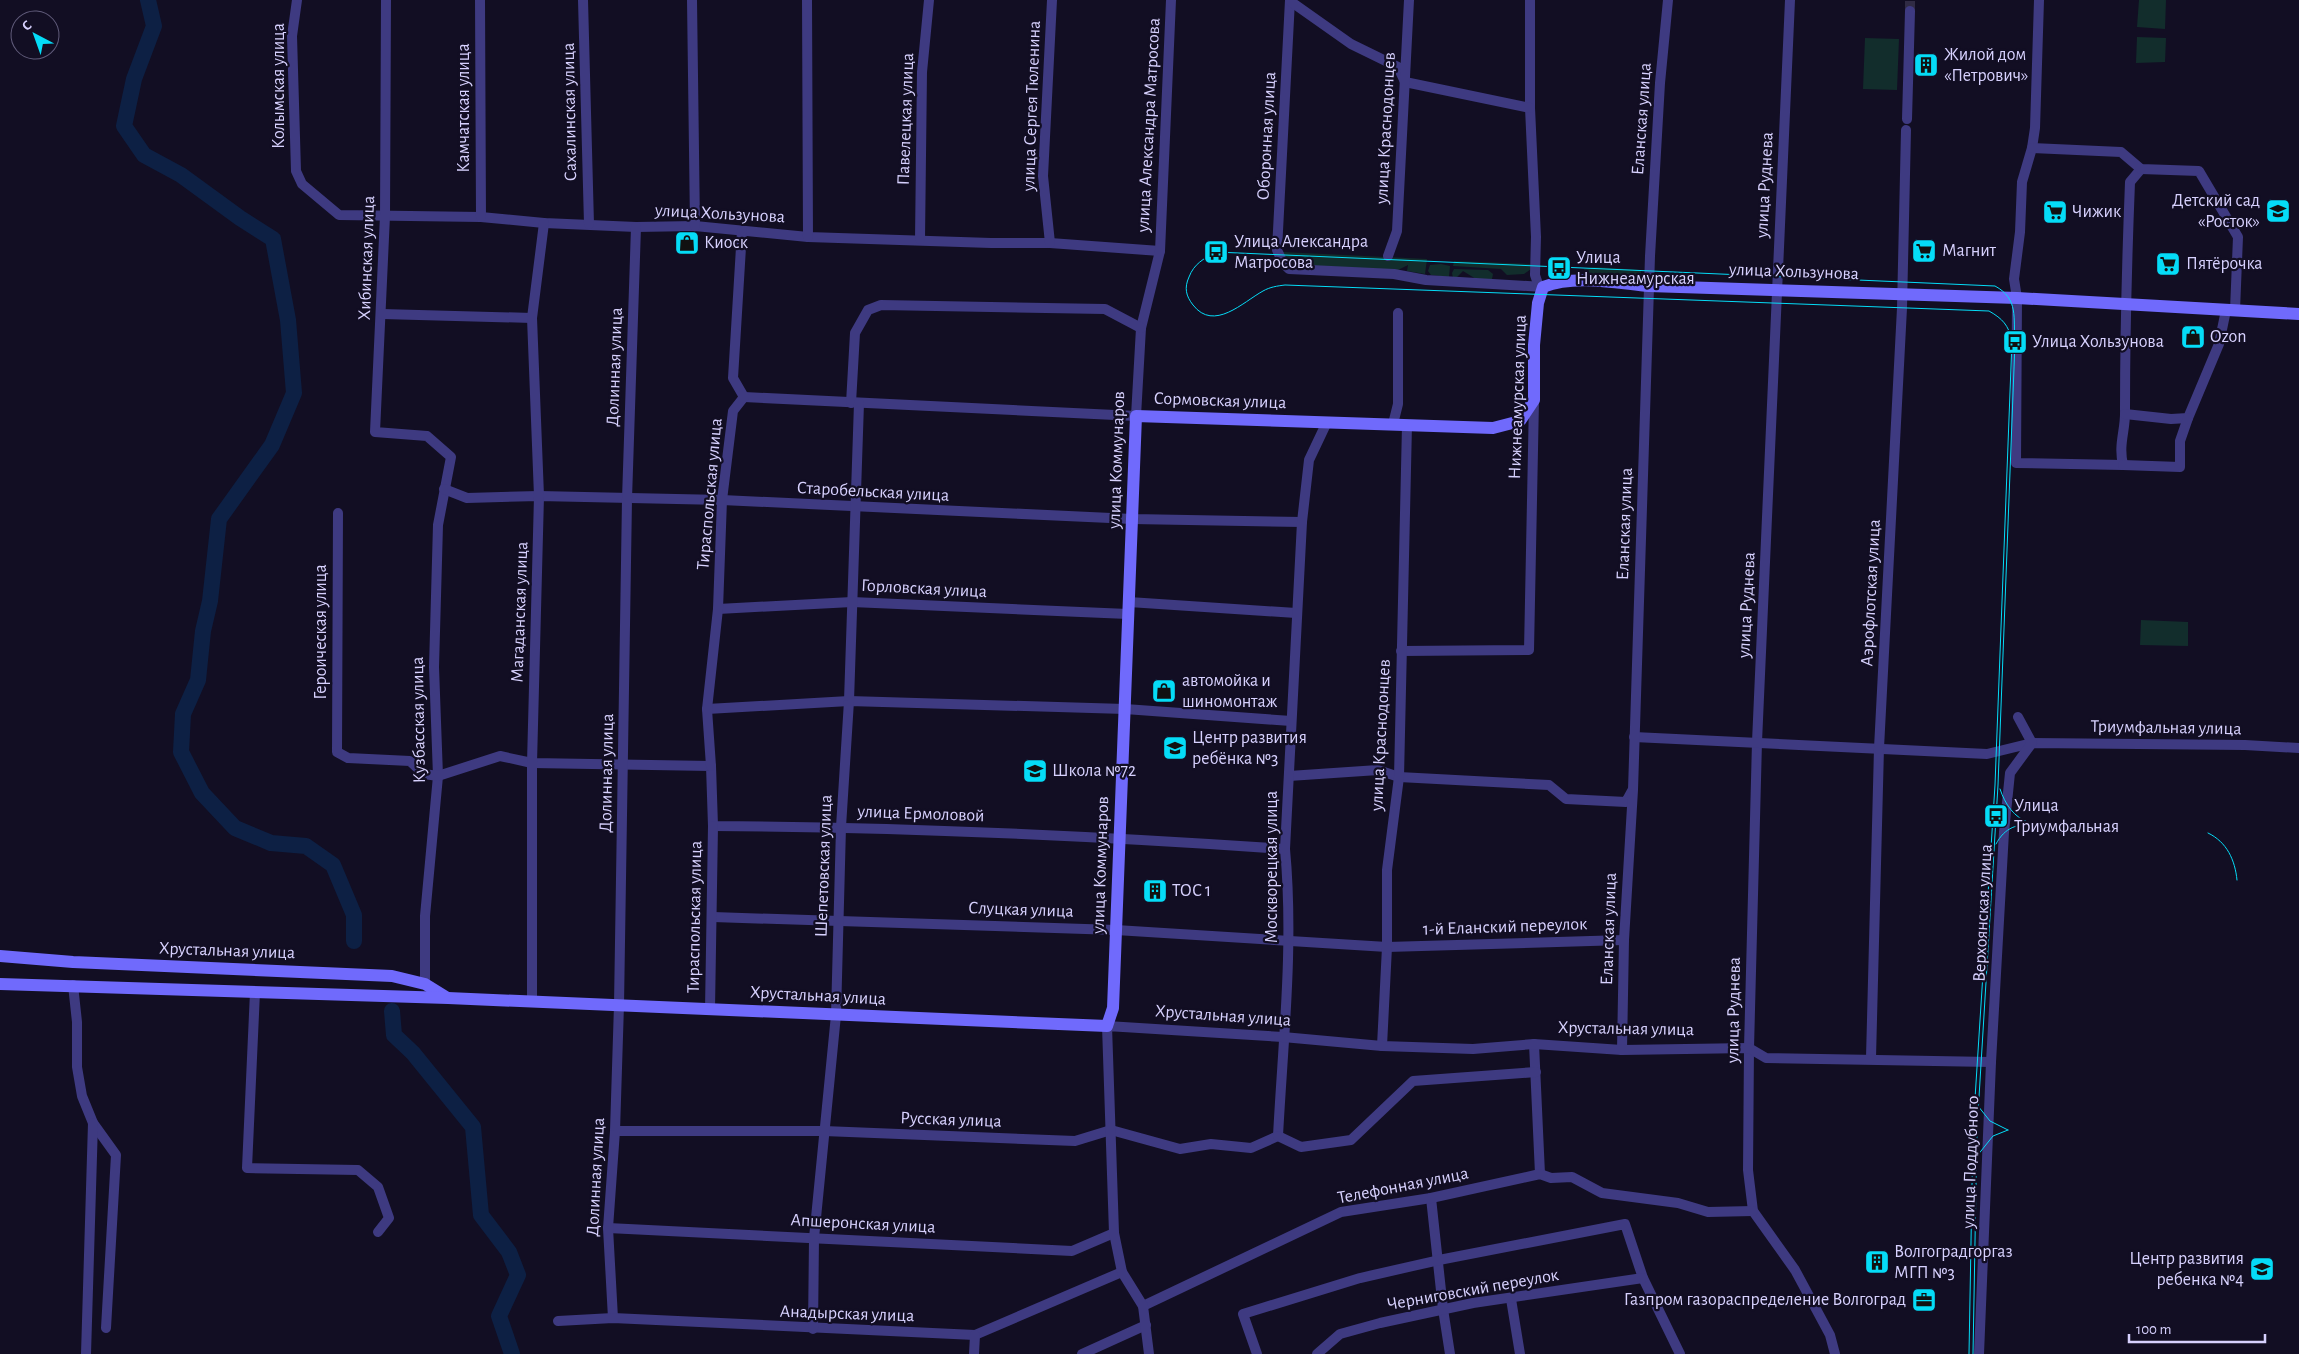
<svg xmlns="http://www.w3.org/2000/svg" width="2299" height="1354" viewBox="0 0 2299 1354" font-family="'Alegreya Sans',sans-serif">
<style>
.green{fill:#122d2c}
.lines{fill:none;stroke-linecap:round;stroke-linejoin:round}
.river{stroke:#0d2044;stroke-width:16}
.street-tunnel{stroke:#302b44;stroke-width:10;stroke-dasharray:10 5;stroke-linecap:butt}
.street{stroke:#3e3a81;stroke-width:10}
.secondary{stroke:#706afc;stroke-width:12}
.tram{stroke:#05dcf7;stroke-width:1}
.labels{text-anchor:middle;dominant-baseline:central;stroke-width:4.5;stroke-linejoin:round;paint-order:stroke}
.poi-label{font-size:18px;fill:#d7d1fe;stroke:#120e23;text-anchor:start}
.street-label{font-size:18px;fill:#d7d1fe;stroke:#120e23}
</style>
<rect width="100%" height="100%" fill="#120e23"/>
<g class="green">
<path d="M2139,0H2166L2165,29L2137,27Z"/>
<path d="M2137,37L2166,38L2165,62L2136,63Z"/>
<path d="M1865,38L1899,39L1897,90L1863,89Z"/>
<path d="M1282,252L1427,259L1425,274L1407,271L1408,265L1398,270L1290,266Z"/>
<path d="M1454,261L1531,264V269L1524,274L1507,275L1501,269L1453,266Z"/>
<path d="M1441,264L1450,266L1449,277L1431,275L1428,271L1430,265Z"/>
<path d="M1594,267L1641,270V273L1637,278H1606L1587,275L1584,269Z"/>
<path d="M1454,269L1488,270L1493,274L1492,279H1476L1463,271L1457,277L1453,278L1452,273Z"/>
<path d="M2141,620L2188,622V646L2140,645Z"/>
</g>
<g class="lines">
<g class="river">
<path d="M148,0L154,26L134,79L124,126L144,155L181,175L240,218L273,239L288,320L294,393L272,445L219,519L210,601L203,631L198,680L183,714L181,752L202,793L235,828L271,843L306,846L333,865L354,915V941"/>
<path d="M392,1011L394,1035L413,1053L473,1127L481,1215L509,1252L518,1275L499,1316L512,1354"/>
</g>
<path class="street-tunnel" d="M1910,11V0"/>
<g class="street">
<path d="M297,0L292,36L296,171L302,184L339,215L481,217L544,223L636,227L695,226L808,237L991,243H1050L1160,251"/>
<path d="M386,0L385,216L375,432L427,436L451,457L438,525L434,667L438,776L425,916V984"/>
<path d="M480,0L481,217"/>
<path d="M583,0L589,224"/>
<path d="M692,0L695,226"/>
<path d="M807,0L808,237"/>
<path d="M1290,0L1277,250L1283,263L1289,269L1394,274L1426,280L1543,287"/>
<path d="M1530,0V108L1536,237L1535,275L1538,284L1543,287"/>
<path d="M1790,0L1757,742L1749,1048L1748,1170L1753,1211L1795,1270L1830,1335L1835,1354"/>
<path d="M2039,0L2035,128L2032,148L2022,182L2020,232L2014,279L2017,298L2016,463L2123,465C2118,443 2126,430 2125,409C2125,333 2127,258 2130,182L2141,169"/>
<path d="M1290,1L1351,44L1398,67L1405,82L1530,108"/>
<path d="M1907,119L1910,11"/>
<path d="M2032,148L2121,152L2141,169L2199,171L2238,237L2235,310"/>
<path d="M920,239L922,72L929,0"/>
<path d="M1050,243L1043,176L1052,0"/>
<path d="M1388,256L1397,231L1409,0"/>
<path d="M382,314L532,318"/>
<path d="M744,397L1136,416L1141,328L1160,251L1171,0"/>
<path d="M851,403L855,333L868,310L881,305L1105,309L1141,328"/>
<path d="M2125,414L2171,419L2188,418L2219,344L2226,310"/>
<path d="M1393,424L1398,404V313"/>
<path d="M2123,465L2180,467V441L2188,418"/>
<path d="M444,489L467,498L539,496L722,500L1132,519L1302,522"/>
<path d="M338,513L337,752L348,758L410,761L424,774L438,776L500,756L532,763L711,766L713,826C904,827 1095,836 1285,849"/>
<path d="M1129,602L1296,613"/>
<path d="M718,609L852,602L1128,614"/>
<path d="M1401,651L1529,650L1534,400"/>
<path d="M707,709L849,701L1125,709L1291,721"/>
<path d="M1634,737L1987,754L2032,743L2245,745L2299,748"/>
<path d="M711,766L707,709L718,609L722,500L733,411L744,397L733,378L742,231"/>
<path d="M1289,776L1378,770L1399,777L1549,785L1566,799L1626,802L1632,791"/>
<path d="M713,917L1116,930L1387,947L1624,940"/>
<path d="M73,985L77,1022V1067L82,1096L93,1123L116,1155L106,1328"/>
<path d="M255,992L247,1168L358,1170L378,1187L389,1218L378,1232"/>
<path d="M532,1002V763L539,496L532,318L544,223"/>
<path d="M710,1009L713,826"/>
<path d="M1534,1044L1540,1174"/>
<path d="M1382,1046L1387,947V870L1399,777L1407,425"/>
<path d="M1622,1050L1624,940L1633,790L1650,256L1660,83L1668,0"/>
<path d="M1871,1058L1879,748L1902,308L1906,130"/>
<path d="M615,1131H824L1075,1141L1111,1130L1180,1149L1211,1144L1251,1148L1278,1136"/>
<path d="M1278,1136C1283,1041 1294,945 1285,849L1302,522L1309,460L1327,422"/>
<path d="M1278,1136L1301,1147L1351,1140L1413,1081L1536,1072"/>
<path d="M1431,1198L1443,1309L1450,1354"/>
<path d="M608,1228L1072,1251L1114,1233"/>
<path d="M1511,1299L1520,1354"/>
<path d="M1143,1306L1341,1212L1431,1198L1540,1174L1551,1178L1572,1177L1602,1193L1678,1203L1708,1212L1753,1211"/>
<path d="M613,1318L608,1228L615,1131L619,1005L627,499L636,227"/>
<path d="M558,1321L613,1318L975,1335L1122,1272"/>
<path d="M813,1329L814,1238L836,1015L841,827L849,701L859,403"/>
<path d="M86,1354L93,1123"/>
<path d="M974,1354L975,1335"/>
<path d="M1082,1354L1146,1325"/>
<path d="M1149,1354L1143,1306L1122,1272L1114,1233L1107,1026L1283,1037L1382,1046L1473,1049L1534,1044L1622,1050L1749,1048L1766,1058L1991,1062"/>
<path d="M1257,1354L1243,1314L1360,1278L1439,1260L1625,1224L1643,1278L1680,1354"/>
<path d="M1317,1354L1340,1334L1380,1323L1473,1303L1643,1278"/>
<path d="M1979,1354L1991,1062L2004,832L2010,773L2032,743L2018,717"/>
</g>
<g class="secondary">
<path d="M0,956L73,962L392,976L425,984L446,997"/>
<path d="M0,984L448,998L1107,1026L1113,1008L1136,416L1493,428L1520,421L1534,400V345L1538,303L1543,287C1575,274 1616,283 1649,286L2017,298L2299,314"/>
</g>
<g class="tram">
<path d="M2000,789C2005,804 2014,818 2030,823"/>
<path d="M2208,833C2227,842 2235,860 2237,880"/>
<path d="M1996,844C2005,827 2017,824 2035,824"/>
<path d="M1978,1106L1990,1121L2008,1130"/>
<path d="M1977,1156L1993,1136L2008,1130"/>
<path d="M1969,1354L1973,1130L1995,785L2012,340C2008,325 2003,319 1989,311L1285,285C1277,286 1270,287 1263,291C1243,302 1214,332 1193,305C1186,296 1184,288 1189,277C1194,264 1203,259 1216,252L1995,286C2019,299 2013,318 2015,342L1998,785L1977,1130L1973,1354"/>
</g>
</g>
<defs>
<symbol id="building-square" viewBox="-11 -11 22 22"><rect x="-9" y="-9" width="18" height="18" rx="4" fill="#05dcf7" stroke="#120e23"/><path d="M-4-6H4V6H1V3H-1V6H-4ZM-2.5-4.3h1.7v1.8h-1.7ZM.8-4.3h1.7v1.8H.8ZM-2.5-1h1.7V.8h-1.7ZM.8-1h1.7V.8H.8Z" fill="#111"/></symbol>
<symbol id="school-square" viewBox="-11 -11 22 22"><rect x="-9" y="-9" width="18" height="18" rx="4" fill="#05dcf7" stroke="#120e23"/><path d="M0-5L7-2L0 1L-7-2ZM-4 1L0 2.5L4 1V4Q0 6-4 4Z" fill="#111"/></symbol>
<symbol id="supermarket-square" viewBox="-11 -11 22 22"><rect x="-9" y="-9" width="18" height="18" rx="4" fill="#05dcf7" stroke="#120e23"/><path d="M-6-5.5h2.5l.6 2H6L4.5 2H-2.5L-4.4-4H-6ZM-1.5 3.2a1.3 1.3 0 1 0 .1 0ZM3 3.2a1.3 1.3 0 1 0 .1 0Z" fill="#111"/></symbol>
<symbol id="shop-square" viewBox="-11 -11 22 22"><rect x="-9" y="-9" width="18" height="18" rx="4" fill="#05dcf7" stroke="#120e23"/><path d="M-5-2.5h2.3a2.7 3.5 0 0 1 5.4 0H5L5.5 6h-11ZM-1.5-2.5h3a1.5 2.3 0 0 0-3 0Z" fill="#111"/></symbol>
<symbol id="bus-square" viewBox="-11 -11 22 22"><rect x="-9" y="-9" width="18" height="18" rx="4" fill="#05dcf7" stroke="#120e23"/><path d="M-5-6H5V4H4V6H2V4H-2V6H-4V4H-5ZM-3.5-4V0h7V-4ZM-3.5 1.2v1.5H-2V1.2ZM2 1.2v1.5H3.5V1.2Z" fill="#111"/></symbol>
<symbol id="office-square" viewBox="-11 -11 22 22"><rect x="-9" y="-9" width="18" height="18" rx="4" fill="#05dcf7" stroke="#120e23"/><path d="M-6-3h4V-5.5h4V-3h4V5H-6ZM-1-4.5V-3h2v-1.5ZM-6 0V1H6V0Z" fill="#111"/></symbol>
</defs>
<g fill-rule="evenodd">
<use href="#building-square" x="1912" y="51" width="28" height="28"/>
<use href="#school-square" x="2264" y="197" width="28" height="28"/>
<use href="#supermarket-square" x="2041" y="198" width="28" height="28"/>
<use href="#shop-square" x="673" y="229" width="28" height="28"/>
<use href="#supermarket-square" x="1910" y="237" width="28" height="28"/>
<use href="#bus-square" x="1202" y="238" width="28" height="28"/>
<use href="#supermarket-square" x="2154" y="250" width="28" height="28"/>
<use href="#bus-square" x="1545" y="254" width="28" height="28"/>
<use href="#shop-square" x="2179" y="323" width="28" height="28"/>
<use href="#bus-square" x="2001" y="328" width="28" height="28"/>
<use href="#shop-square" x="1150" y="677" width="28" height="28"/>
<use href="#school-square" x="1161" y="734" width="28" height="28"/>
<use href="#school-square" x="1021" y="757" width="28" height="28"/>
<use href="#bus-square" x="1982" y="802" width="28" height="28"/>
<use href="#building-square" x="1141" y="877" width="28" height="28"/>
<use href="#building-square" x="1863" y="1248" width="28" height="28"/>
<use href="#school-square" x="2248" y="1255" width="28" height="28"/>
<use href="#office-square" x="1910" y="1286" width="28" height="28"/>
</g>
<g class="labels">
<g class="poi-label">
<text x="1944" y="55">Жилой дом<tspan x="1944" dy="21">«Петрович»</tspan></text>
<text x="2260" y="201" text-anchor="end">Детский сад<tspan x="2260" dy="21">«Росток»</tspan></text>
<text x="2072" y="212">Чижик</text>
<text x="1234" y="242">Улица Александра<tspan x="1234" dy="21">Матросова</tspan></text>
<text x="704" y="243">Киоск</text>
<text x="1942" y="251">Магнит</text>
<text x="1576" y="258">Улица<tspan x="1576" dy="21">Нижнеамурская</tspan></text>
<text x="2186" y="264">Пятёрочка</text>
<text x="2210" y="337">Ozon</text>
<text x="2032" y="342">Улица Хользунова</text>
<text x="1182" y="681">автомойка и<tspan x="1182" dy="21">шиномонтаж</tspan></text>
<text x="1192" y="738">Центр развития<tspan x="1192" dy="21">ребёнка №3</tspan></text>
<text x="1052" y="771">Школа №72</text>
<text x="2014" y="806">Улица<tspan x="2014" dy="21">Триумфальная</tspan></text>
<text x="1172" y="891">ТОС 1</text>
<text x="1894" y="1252">Волгоградгоргаз<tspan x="1894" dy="21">МГП №3</tspan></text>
<text x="2244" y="1259" text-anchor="end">Центр развития<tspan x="2244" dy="21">ребенка №4</tspan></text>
<text x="1906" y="1300" text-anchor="end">Газпром газораспределение Волгоград</text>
</g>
<g class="street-label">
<text transform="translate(279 86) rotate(-90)">Колымская улица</text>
<text transform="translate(1032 106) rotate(-88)">улица Сергея Тюленина</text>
<text transform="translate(464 108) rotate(-90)">Камчатская улица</text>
<text transform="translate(570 112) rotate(-91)">Сахалинская улица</text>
<text transform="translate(906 119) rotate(-88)">Павелецкая улица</text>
<text transform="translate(1642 119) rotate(-86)">Еланская улица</text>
<text transform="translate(1149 125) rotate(-87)">улица Александра Матросова</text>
<text transform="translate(1386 128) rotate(-87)">улица Краснодонцев</text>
<text transform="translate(1267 136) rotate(-87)">Оборонная улица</text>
<text transform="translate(1765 185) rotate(-87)">улица Руднева</text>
<text transform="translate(720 214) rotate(3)">улица Хользунова</text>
<text transform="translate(367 258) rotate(-88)">Хибинская улица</text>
<text transform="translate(1794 272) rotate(2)">улица Хользунова</text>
<text transform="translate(615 367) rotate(-88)">Долинная улица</text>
<text transform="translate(1518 397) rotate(-88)">Нижнеамурская улица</text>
<text transform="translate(1220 401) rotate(2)">Сормовская улица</text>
<text transform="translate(1117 460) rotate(-88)">улица Коммунаров</text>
<text transform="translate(873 492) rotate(3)">Старобельская улица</text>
<text transform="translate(710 494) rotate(-85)">Тираспольская улица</text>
<text transform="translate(1625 524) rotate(-88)">Еланская улица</text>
<text transform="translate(924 589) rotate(3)">Горловская улица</text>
<text transform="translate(1871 593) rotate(-87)">Аэрофлотская улица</text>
<text transform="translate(1747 605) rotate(-87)">улица Руднева</text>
<text transform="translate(520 612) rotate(-88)">Магаданская улица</text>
<text transform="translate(321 632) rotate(-90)">Героическая улица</text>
<text transform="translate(419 720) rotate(-91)">Кузбасская улица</text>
<text transform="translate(2166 728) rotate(1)">Триумфальная улица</text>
<text transform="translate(1381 735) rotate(-87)">улица Краснодонцев</text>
<text transform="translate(607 773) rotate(-89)">Долинная улица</text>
<text transform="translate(921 814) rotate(2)">улица Ермоловой</text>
<text transform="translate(1101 865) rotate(-88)">улица Коммунаров</text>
<text transform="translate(824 866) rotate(-88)">Шепетовская улица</text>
<text transform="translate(1272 867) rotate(-90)">Москворецкая улица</text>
<text transform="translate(1021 910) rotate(2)">Слуцкая улица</text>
<text transform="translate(1983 913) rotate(-87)">Верхоянская улица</text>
<text transform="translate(695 917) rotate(-89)">Тираспольская улица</text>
<text transform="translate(1505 927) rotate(-2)">1-й Еланский переулок</text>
<text transform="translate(1609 929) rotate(-88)">Еланская улица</text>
<text transform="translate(227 951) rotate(2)">Хрустальная улица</text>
<text transform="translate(818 996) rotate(3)">Хрустальная улица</text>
<text transform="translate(1734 1010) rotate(-89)">улица Руднева</text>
<text transform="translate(1223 1016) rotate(4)">Хрустальная улица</text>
<text transform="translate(1626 1029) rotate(1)">Хрустальная улица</text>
<text transform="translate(951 1120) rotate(2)">Русская улица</text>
<text transform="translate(1971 1162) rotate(-88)">улица Поддубного</text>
<text transform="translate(596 1177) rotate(-87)">Долинная улица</text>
<text transform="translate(1403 1186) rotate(-11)">Телефонная улица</text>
<text transform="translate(863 1224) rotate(3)">Апшеронская улица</text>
<text transform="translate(1473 1290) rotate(-10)">Черниговский переулок</text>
<text transform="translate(847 1314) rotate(2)">Анадырская улица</text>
</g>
</g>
<g transform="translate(35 35) rotate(319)"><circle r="24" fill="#120e23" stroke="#615c7b"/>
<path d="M0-4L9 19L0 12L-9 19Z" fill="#05dcf7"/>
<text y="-8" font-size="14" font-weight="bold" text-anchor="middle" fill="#d7d1fe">С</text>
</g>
<path d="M2129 1334v8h136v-8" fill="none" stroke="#d7d1fe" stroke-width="2.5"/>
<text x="2136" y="1334" font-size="15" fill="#d7d1fe" stroke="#120e23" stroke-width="4" paint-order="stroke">100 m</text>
</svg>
